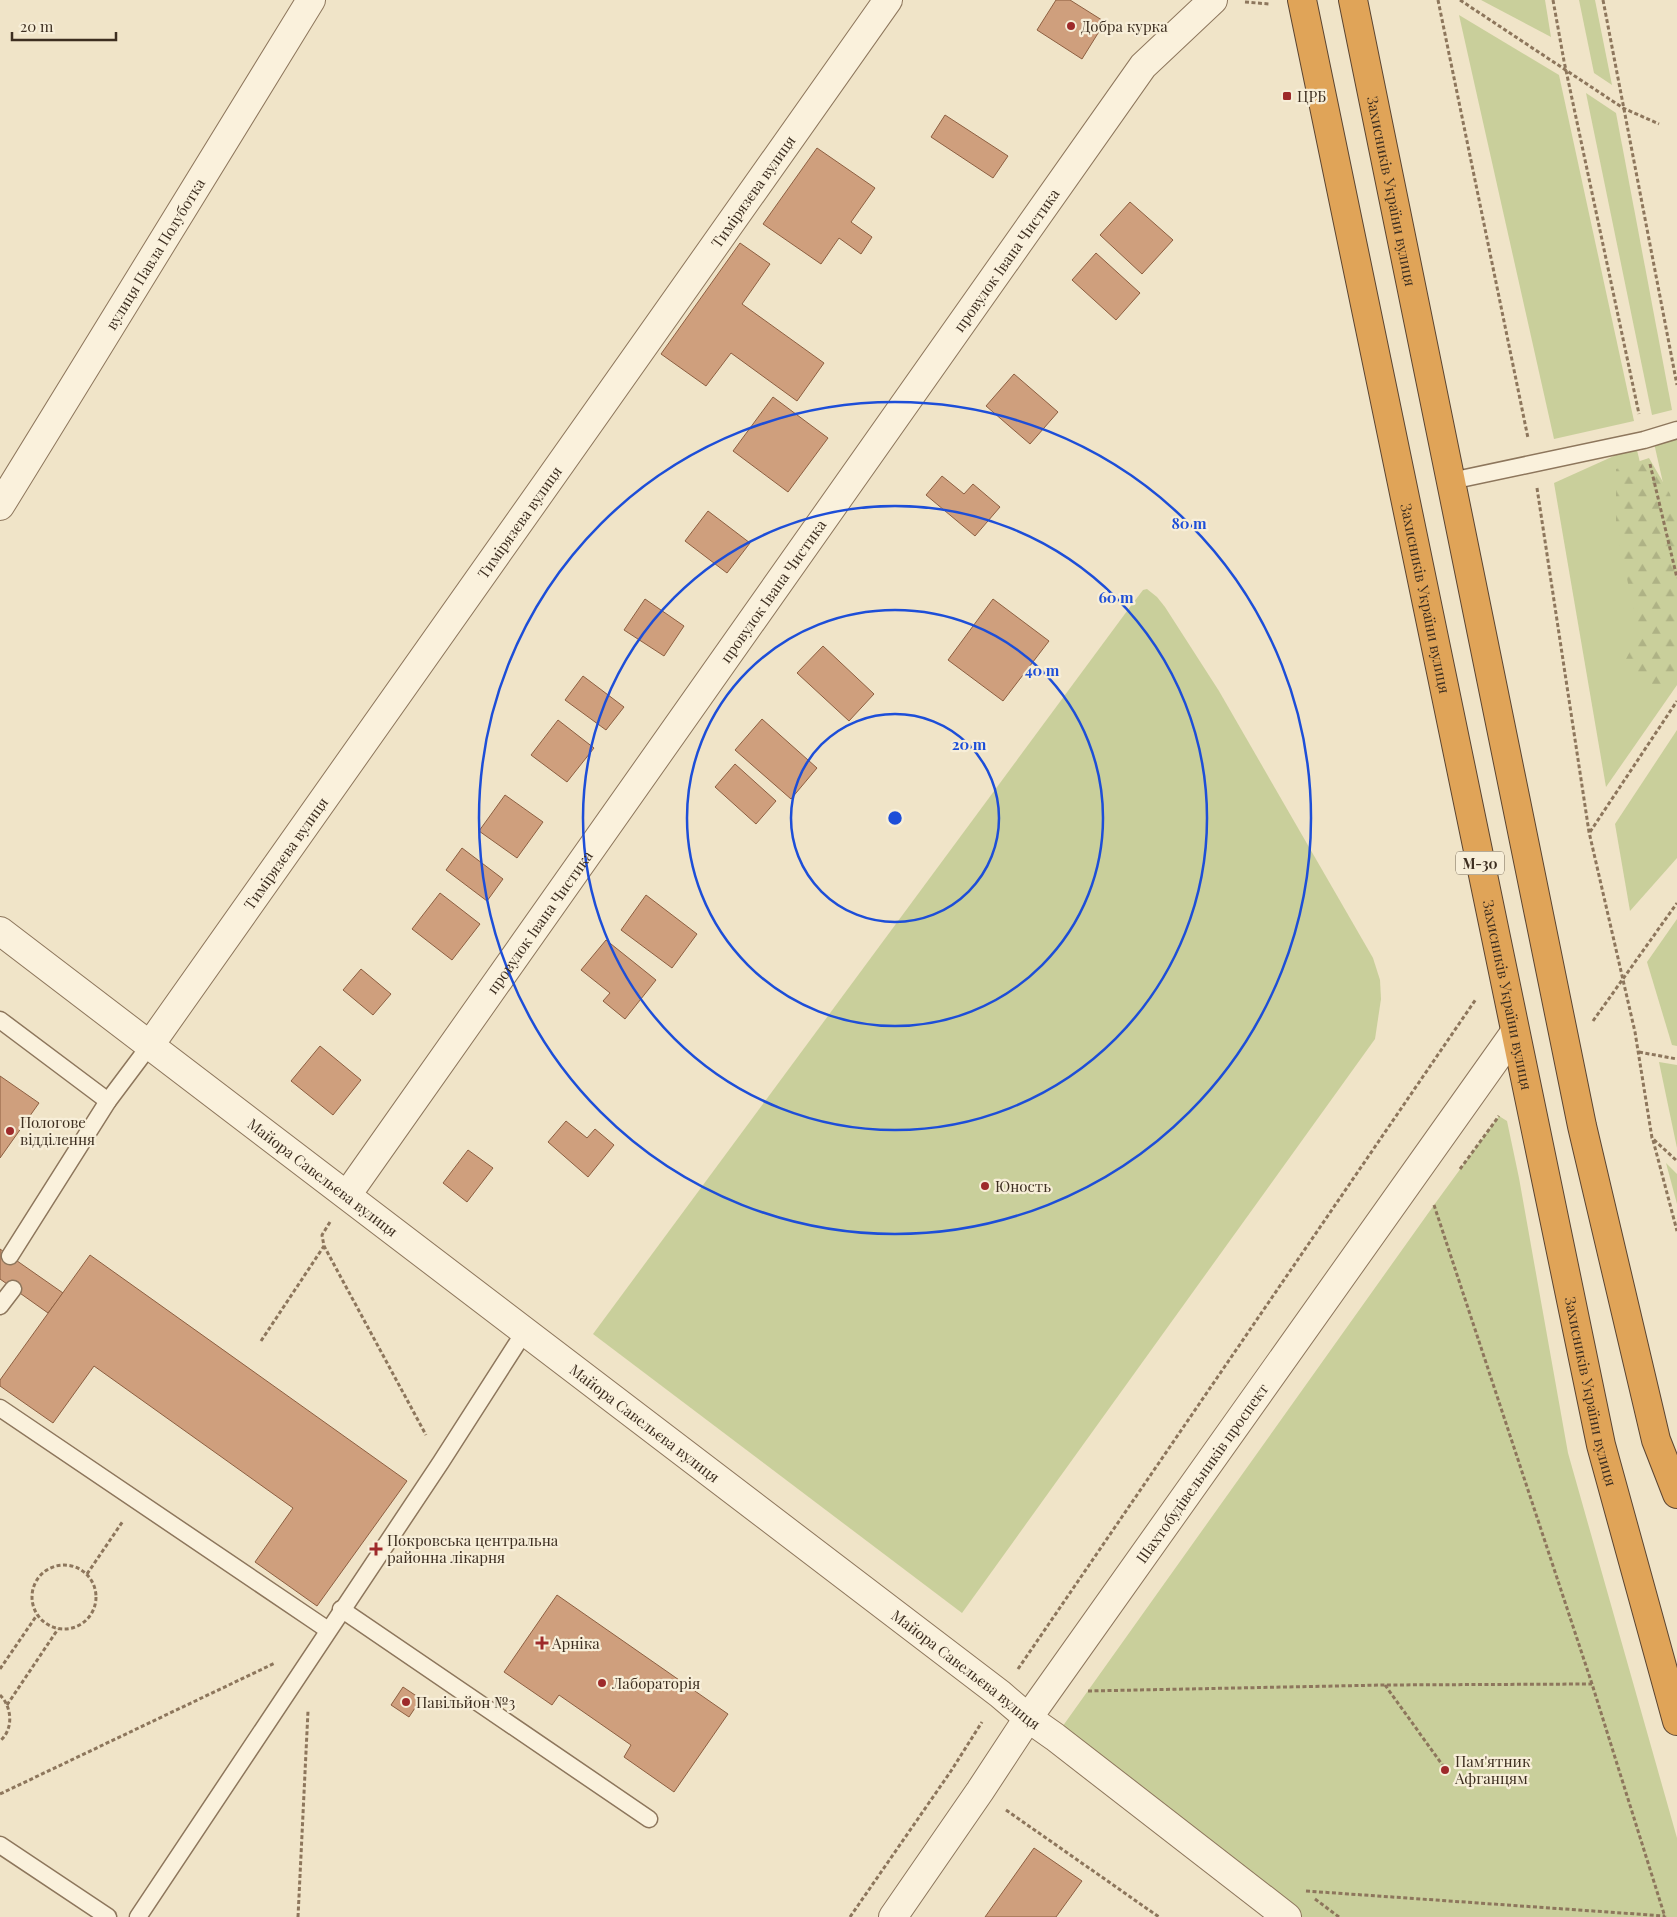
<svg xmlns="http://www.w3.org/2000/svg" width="1677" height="1917" viewBox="0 0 1677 1917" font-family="'Playfair Display',serif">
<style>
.grass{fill:#c9cf9b}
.forest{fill:url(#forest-firs)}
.building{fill:#cf9f7d;stroke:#8d5f41}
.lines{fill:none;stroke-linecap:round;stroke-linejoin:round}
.lane-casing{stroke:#8d765c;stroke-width:19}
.street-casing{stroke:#8d765c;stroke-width:30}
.highway-casing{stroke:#5b4430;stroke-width:30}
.path{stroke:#8d765c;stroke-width:3;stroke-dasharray:4 2.5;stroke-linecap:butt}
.lane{stroke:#faf1dc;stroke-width:16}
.street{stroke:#faf1dc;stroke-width:28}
.highway{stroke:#e0a458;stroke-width:28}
.ring{fill:none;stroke:#1d4ed8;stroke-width:2.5}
.poi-dot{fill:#9e2a2b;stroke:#f7eed8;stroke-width:2}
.labels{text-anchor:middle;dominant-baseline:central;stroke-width:4.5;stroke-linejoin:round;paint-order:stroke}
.shield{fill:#f7eed8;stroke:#756857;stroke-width:1}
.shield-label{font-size:14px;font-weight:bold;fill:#3d2e20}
.poi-label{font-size:15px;fill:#3d2e20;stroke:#f7eed8;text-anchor:start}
.street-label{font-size:15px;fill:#3d2e20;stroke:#f7eed8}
.centre{fill:#1d4ed8;stroke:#f7eed8;stroke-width:2.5}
.ring-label{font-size:15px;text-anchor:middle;font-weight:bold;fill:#1d4ed8;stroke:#f7eed8;stroke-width:4.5;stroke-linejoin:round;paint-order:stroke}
</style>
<defs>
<pattern id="forest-firs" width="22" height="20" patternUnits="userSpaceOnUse" patternTransform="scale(1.25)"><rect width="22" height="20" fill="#c9cf9b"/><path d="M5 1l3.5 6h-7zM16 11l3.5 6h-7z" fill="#aeb285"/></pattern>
</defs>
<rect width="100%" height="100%" fill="#f0e4c8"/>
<g class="grass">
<path d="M1481,0H1545L1551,37Z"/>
<path d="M1579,0H1595L1612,85L1594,73Z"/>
<path d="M1459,15L1559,75L1634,421L1554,439Z"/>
<path d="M1586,93L1616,113L1672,410L1652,415Z"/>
<path d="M1677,439V545L1654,443Z"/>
<path d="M1636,446L1677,615V685L1606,787L1554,483Z"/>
<path d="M1147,589L1157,597L1165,607L1219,691L1373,958L1380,980L1381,999L1375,1039L962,1613L593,1334L1130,607L1143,590Z"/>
<path d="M1677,730V858L1630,911L1615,824Z"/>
<path d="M1677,919V1046L1672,1045L1647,962Z"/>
<path d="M1659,1062L1677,1065V1148Z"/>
<path d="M1499,1116L1507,1121L1519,1178L1568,1453L1677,1838V1917H1290L1055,1737L1434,1205Z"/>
<path d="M1666,1163L1677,1174V1204Z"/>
</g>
<path class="forest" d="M1649,458L1670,494L1677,521V673L1669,687L1647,683L1625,661L1639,634L1616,528V469Z"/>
<g class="building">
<path d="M1056,0H1070L1105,22L1082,59L1037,30Z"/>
<path d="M945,115L1008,156L993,178L931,137Z"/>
<path d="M817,148L875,188L851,222L872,237L861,254L839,238L821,264L763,224Z"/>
<path d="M1130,202L1173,240L1142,274L1100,235Z"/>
<path d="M740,243L770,264L742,304L824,363L797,401L731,353L706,386L661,354Z"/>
<path d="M1096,253L1140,293L1116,320L1072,280Z"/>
<path d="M1014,374L1058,412L1030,444L986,406Z"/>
<path d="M773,397L828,438L788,492L733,451Z"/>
<path d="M942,476L964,494L973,484L1000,507L975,536L926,495Z"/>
<path d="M708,511L750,543L727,573L685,541Z"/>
<path d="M645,599L684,626L664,656L624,630Z"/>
<path d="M993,599L1049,641L1003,701L948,660Z"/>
<path d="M823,646L874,694L849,721L797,673Z"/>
<path d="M583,676L624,707L606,730L565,700Z"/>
<path d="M762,719L817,768L791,799L735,750Z"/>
<path d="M558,720L594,748L567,782L531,755Z"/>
<path d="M735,764L776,801L756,824L715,787Z"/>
<path d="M505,795L543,822L517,858L479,831Z"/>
<path d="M462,848L503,879L487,901L446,870Z"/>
<path d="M440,893L480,924L452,960L412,929Z"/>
<path d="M646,895L697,934L672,968L621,930Z"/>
<path d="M606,940L656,980L625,1019L603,1001L610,993L581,970Z"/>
<path d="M361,969L391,994L373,1015L343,990Z"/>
<path d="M320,1046L361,1080L333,1115L291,1081Z"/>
<path d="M0,1076L39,1103L0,1158Z"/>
<path d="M566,1121L587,1138L595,1129L614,1145L588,1177L548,1142Z"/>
<path d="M468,1150L493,1168L467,1202L443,1183Z"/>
<path d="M0,1249L63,1293L48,1313L0,1279Z"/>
<path d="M90,1255L407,1481L317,1606L255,1562L293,1508L94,1366L53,1423L0,1386V1380Z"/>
<path d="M557,1595L728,1714L674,1792L624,1757L631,1745L559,1695L552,1705L504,1672Z"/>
<path d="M403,1687L421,1699L409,1717L391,1705Z"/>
<path d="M1034,1848L1082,1881L1056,1917H985Z"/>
</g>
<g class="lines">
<defs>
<g id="lane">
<path d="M1451,481L1644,440L1677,430"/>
<path d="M0,1020L108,1101"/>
<path d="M10,1256L108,1101L150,1045"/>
<path d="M0,1306L13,1289"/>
<path d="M0,1408L328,1630"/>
<path d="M341,1609L649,1819"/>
<path d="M0,1845L108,1917"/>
<path d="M138,1917L441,1462L525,1331"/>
</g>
<g id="street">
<path id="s1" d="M0,506L311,0"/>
<path id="s2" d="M0,931L1000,1694L1028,1718L1055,1737L1287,1917"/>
<path id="s3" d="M150,1045L888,0"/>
<path id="s4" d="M347,1195L1143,66L1213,0"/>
<path id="s5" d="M893,1917L980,1791L1028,1718L1515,1032"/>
</g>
<g id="highway">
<path id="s6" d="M1302,0L1601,1445L1677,1721"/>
<path id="s7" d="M1353,0L1582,1126L1656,1440L1677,1494"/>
</g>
</defs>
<use href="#lane" class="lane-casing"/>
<use href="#street" class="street-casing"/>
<use href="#highway" class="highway-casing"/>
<g class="path">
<path d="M1438,0L1528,438"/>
<path d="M1460,0L1623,108L1659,124"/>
<path d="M1553,0L1564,61L1639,414"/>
<path d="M1603,0L1677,385"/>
<path d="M1245,2L1269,4"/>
<path d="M1650,464L1677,578"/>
<path d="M1537,488L1589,832L1635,1032L1652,1138L1677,1161"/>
<path d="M1590,832L1677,701"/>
<path d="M1593,1021L1677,903"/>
<path d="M1639,1052L1677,1059"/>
<path d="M1653,1140L1677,1231"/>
<path d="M1460,1169L1499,1116"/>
<path d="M1434,1205L1592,1684L1665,1917"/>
<path d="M330,1222L322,1235L324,1246L426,1435"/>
<path d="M261,1341L324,1246"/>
<circle cx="64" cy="1597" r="32"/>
<path d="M87,1574L123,1521"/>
<path d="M0,1669L37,1615"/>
<path d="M1018,1669L1476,999"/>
<path d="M1385,1685L1446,1770"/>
<path d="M1088,1691L1384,1685L1592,1684"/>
<path d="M0,1695C12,1707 14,1729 0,1741"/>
<path d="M7,1705L58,1629"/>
<path d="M0,1794L275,1663"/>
<path d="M1006,1810L1159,1917"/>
<path d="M1306,1891L1665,1916"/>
<path d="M1315,1899L1339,1917"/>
<path d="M298,1917L308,1711"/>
<path d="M850,1917L951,1771L982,1722"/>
</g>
<use href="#lane" class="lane"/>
<use href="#street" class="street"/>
<use href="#highway" class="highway"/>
</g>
<g class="ring">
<circle cx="895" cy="818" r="104"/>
<circle cx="895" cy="818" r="208"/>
<circle cx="895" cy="818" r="312"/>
<circle cx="895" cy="818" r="416"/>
</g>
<g class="poi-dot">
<circle cx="1071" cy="26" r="5"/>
<rect x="1282" y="91" width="10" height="10" rx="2.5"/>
<circle cx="10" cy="1131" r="5"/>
<circle cx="985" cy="1186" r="5"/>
<path d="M373.5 1541.5h5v5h5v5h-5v5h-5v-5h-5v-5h5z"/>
<path d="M539.5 1635.5h5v5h5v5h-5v5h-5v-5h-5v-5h5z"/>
<circle cx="602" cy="1683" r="5"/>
<circle cx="406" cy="1702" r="5"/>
<circle cx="1445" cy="1770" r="5"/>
</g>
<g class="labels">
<rect class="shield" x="1456" y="851.5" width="48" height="23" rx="4"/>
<g class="shield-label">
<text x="1480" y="863">М-30</text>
</g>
<g class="poi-label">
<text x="1081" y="26">Добра курка</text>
<text x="1297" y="96">ЦРБ</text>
<text x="20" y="1122">Пологове<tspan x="20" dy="17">відділення</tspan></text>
<text x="995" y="1186">Юность</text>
<text x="387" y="1540">Покровська центральна<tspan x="387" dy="17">районна лікарня</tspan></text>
<text x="552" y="1643">Арніка</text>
<text x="612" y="1683">Лабораторія</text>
<text x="416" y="1702">Павільйон №3</text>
<text x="1455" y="1761">Пам'ятник<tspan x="1455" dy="17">Афганцям</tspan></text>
</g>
<g class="street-label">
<text stroke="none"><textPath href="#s7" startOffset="195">Захисників України вулиця</textPath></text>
<text stroke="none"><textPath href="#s3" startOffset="1045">Тимірязєва вулиця</textPath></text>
<text stroke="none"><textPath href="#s1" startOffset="296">вулиця Павла Полуботка</textPath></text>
<text stroke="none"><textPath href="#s4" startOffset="1144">провулок Івана Чистика</textPath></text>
<text stroke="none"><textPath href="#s3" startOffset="640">Тимірязєва вулиця</textPath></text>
<text stroke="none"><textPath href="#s4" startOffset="739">провулок Івана Чистика</textPath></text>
<text stroke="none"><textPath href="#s6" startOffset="611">Захисників України вулиця</textPath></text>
<text stroke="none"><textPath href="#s3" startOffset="235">Тимірязєва вулиця</textPath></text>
<text stroke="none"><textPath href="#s4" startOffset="334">провулок Івана Чистика</textPath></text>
<text stroke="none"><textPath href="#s6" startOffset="1016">Захисників України вулиця</textPath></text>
<text stroke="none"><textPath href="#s2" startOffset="406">Майора Савельєва вулиця</textPath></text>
<text stroke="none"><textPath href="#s6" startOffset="1421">Захисників України вулиця</textPath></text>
<text stroke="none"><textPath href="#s2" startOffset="811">Майора Савельєва вулиця</textPath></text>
<text stroke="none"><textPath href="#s5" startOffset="541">Шахтобудівельників проспект</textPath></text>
<text stroke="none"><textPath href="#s2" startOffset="1216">Майора Савельєва вулиця</textPath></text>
</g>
</g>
<circle cx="895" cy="818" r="8" class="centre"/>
<g class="ring-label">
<text x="1189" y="529">80 m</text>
<text x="1116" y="603">60 m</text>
<text x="1042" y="676">40 m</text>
<text x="969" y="750">20 m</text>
</g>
<path d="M12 32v8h104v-8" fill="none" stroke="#3d2e20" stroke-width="2.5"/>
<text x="20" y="32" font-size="15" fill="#3d2e20" stroke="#f7eed8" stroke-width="4" paint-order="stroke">20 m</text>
</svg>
